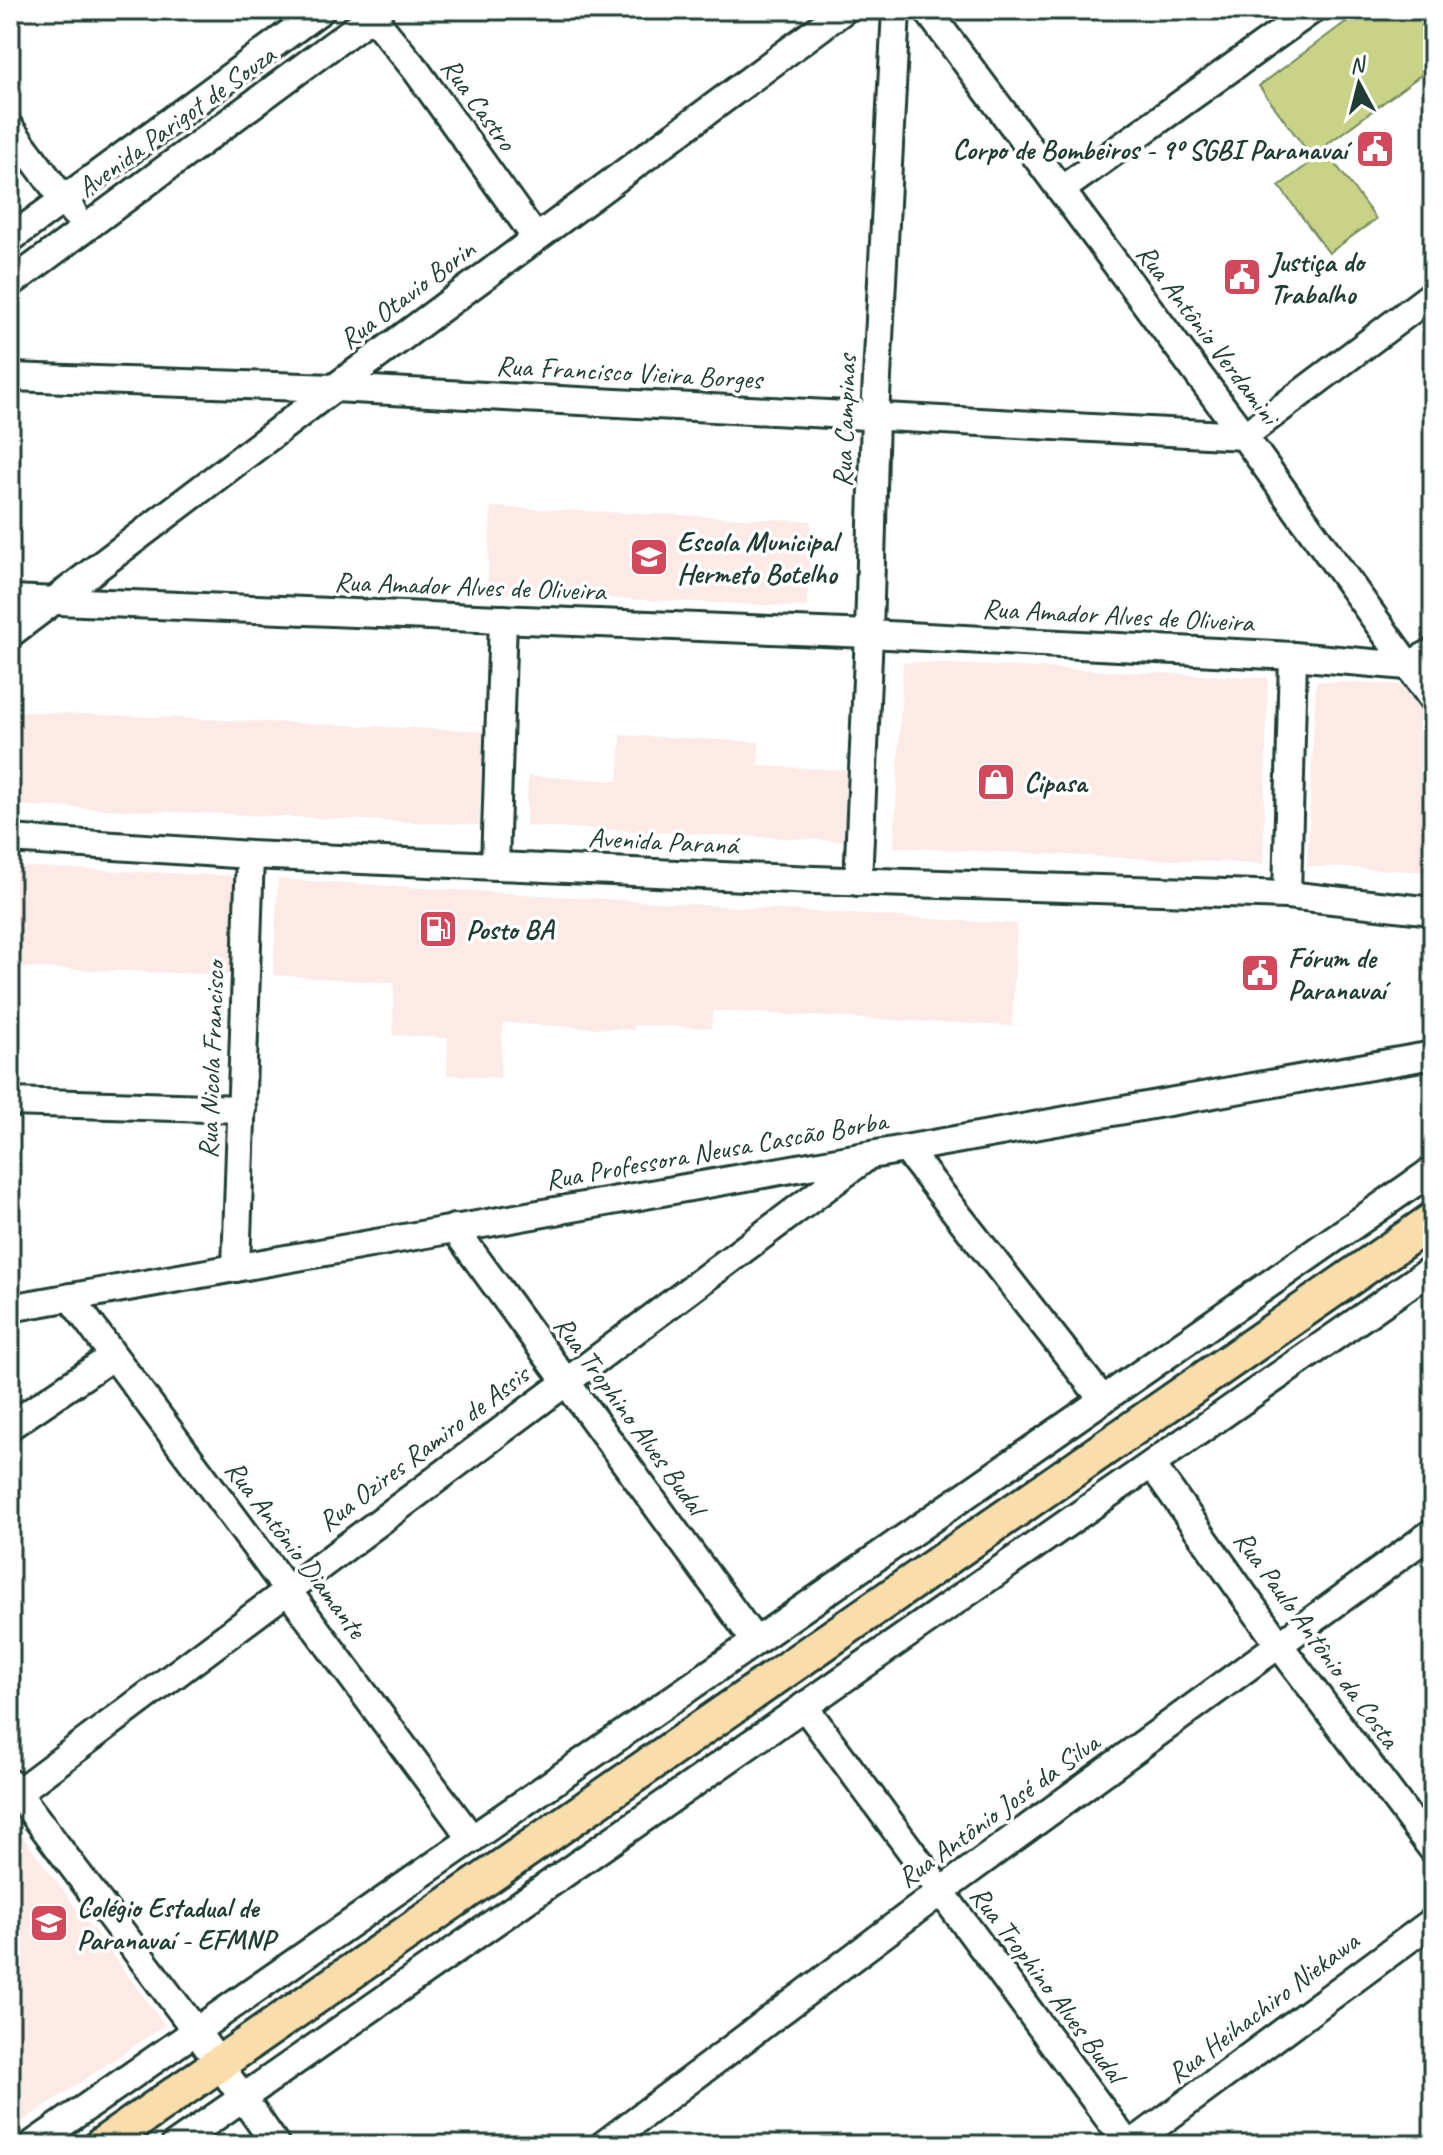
<svg xmlns="http://www.w3.org/2000/svg" width="1443" height="2155" viewBox="0 0 1443 2155" font-family="Caveat,sans-serif">
<style>
.built{fill:#fceae7}
.green{fill:#c8d387;stroke:#74885e;stroke-width:2}
.lines{fill:none;stroke-linecap:round;stroke-linejoin:round}
.minor-casing{stroke:#1f3d34;stroke-width:32}
.major-casing{stroke:#1f3d34;stroke-width:40}
.minor{stroke:#fff;stroke-width:26}
.major{stroke:#f9ddab;stroke-width:34}
.labels{text-anchor:middle;dominant-baseline:central;stroke-width:7;stroke-linejoin:round;paint-order:stroke}
.street-label{font-size:28px;fill:#1f3d34;stroke:#fff}
.poi-label{font-size:28px;font-weight:bold;fill:#1f3d34;stroke:#fff;text-anchor:start}
</style>
<rect width="100%" height="100%" fill="#fff"/>
<filter id="ink" filterUnits="userSpaceOnUse"><feTurbulence type="fractalNoise" baseFrequency=".0125" numOctaves="2"/><feDisplacementMap in="SourceGraphic" scale="16" xChannelSelector="R" yChannelSelector="G"/><feConvolveMatrix kernelMatrix="1 2 1 2 8 2 1 2 1" color-interpolation-filters="sRGB"/></filter>
<g filter="url(#ink)">
<g class="built">
<path d="M491,507L811,521L807,607L487,593Z"/>
<path d="M903,662L1268,678L1263,864L894,847Z"/>
<path d="M1316,681L1405,685L1433,722V872L1307,866Z"/>
<path d="M10,711L483,731L479,825L10,805Z"/>
<path d="M621,735L759,742L758,766L850,770L847,841L526,826L528,776L618,781Z"/>
<path d="M10,866L235,876L231,975L10,967Z"/>
<path d="M278,879L1017,924L1012,1026L713,1011L711,1028L634,1025V1030L503,1023L500,1078L447,1075L448,1038L393,1035L394,983L273,975Z"/>
<path d="M10,1820L165,2025L10,2130Z"/>
</g>
<g class="green">
<path d="M1362,10H1418L1433,30V66L1311,156L1259,86Z"/>
<path d="M1326,151L1376,219L1329,253L1279,186Z"/>
</g>
<g class="lines">
<defs>
<g id="minor">
<path d="M367,10L416,70L536,238"/>
<path d="M927,10L1244,436L1433,700"/>
<path d="M10,128L73,212"/>
<path d="M1061,190L1312,10"/>
<path d="M10,239L321,10"/>
<path d="M10,284L380,10"/>
<path d="M10,377L334,388L1244,436L1433,294"/>
<path d="M10,599L869,634L1293,656L1407,666L1433,652"/>
<path d="M10,634L334,388L844,10"/>
<path d="M10,839L250,855L814,880L1287,895L1433,911"/>
<path d="M495,865L503,619"/>
<path d="M858,882L869,634L875,416L896,10"/>
<path d="M1287,895L1293,656"/>
<path d="M10,1102L242,1109"/>
<path d="M906,1149L1103,1400"/>
<path d="M454,1228L755,1641"/>
<path d="M236,1268L250,855"/>
<path d="M70,1297L472,1839"/>
<path d="M10,1308L1433,1055"/>
<path d="M10,1426L113,1356"/>
<path d="M1152,1465L1280,1646L1433,1850"/>
<path d="M804,1706L1128,2145"/>
<path d="M10,1783L196,2031L276,2145"/>
<path d="M17,1793L863,1160"/>
<path d="M32,2145L1433,1170"/>
<path d="M175,2145L1433,1268"/>
<path d="M603,2145L940,1892L1433,1532"/>
<path d="M1130,2145L1433,1921"/>
</g>
<path id="major" d="M102,2145L1433,1220"/>
</defs>
<use href="#minor" class="minor-casing"/>
<use href="#major" class="major-casing"/>
<use href="#minor" class="minor"/>
<use href="#major" class="major"/>
</g>
</g>
<defs>
<symbol id="civic-square" viewBox="-11 -11 22 22"><rect x="-9" y="-9" width="18" height="18" rx="4" fill="#d1495b" stroke="#fff"/><path d="M-.6-6.5H3V-4.5H.6V-3L4-1V1h2V6H-6V1h2V-1L-.6-3ZM-1.2 2.5V6h2.4V2.5Z" fill="#fff"/></symbol>
<symbol id="school-square" viewBox="-11 -11 22 22"><rect x="-9" y="-9" width="18" height="18" rx="4" fill="#d1495b" stroke="#fff"/><path d="M0-5L7-2L0 1L-7-2ZM-4 1L0 2.5L4 1V4Q0 6-4 4Z" fill="#fff"/></symbol>
<symbol id="shop-square" viewBox="-11 -11 22 22"><rect x="-9" y="-9" width="18" height="18" rx="4" fill="#d1495b" stroke="#fff"/><path d="M-5-2.5h2.3a2.7 3.5 0 0 1 5.4 0H5L5.5 6h-11ZM-1.5-2.5h3a1.5 2.3 0 0 0-3 0Z" fill="#fff"/></symbol>
<symbol id="fuel-square" viewBox="-11 -11 22 22"><rect x="-9" y="-9" width="18" height="18" rx="4" fill="#d1495b" stroke="#fff"/><path d="M-5.5-6h7V0h2V4h1.3V-2.5L3-4.5l.8-.8L6-3V5H2.5V1h-1V6h-7ZM-4.2-4.7v3.2H.2V-4.7Z" fill="#fff"/></symbol>
</defs>
<g fill-rule="evenodd">
<use href="#civic-square" x="1353" y="127" width="44" height="44"/>
<use href="#civic-square" x="1220" y="255" width="44" height="44"/>
<use href="#school-square" x="627" y="535" width="44" height="44"/>
<use href="#shop-square" x="974" y="760" width="44" height="44"/>
<use href="#fuel-square" x="416" y="907" width="44" height="44"/>
<use href="#civic-square" x="1238" y="951" width="44" height="44"/>
<use href="#school-square" x="27" y="1901" width="44" height="44"/>
</g>
<g class="labels">
<g class="street-label">
<text transform="translate(479 104) rotate(54)">Rua Castro</text>
<text transform="translate(176 121) rotate(-36)">Avenida Parigot de Souza</text>
<text transform="translate(407 294) rotate(-37)">Rua Otavio Borin</text>
<text transform="translate(1208 334) rotate(53)">Rua Antônio Verdamini</text>
<text transform="translate(629 372) rotate(3)">Rua Francisco Vieira Borges</text>
<text transform="translate(844 421) rotate(-88)">Rua Campinas</text>
<text transform="translate(470 586) rotate(2)">Rua Amador Alves de Oliveira</text>
<text transform="translate(1118 615) rotate(3)">Rua Amador Alves de Oliveira</text>
<text transform="translate(663 841) rotate(3)">Avenida Paraná</text>
<text transform="translate(211 1060) rotate(-88)">Rua Nicola Francisco</text>
<text transform="translate(716 1150) rotate(-10)">Rua Professora Neusa Cascão Borba</text>
<text transform="translate(630 1415) rotate(54)">Rua Trophino Alves Budal</text>
<text transform="translate(423 1448) rotate(-37)">Rua Ozires Ramiro de Assis</text>
<text transform="translate(296 1549) rotate(53)">Rua Antônio Diamante</text>
<text transform="translate(1317 1639) rotate(54)">Rua Paulo Antônio da Costa</text>
<text transform="translate(998 1810) rotate(-36)">Rua Antônio José da Silva</text>
<text transform="translate(1048 1984) rotate(53)">Rua Trophino Alves Budal</text>
<text transform="translate(1263 2007) rotate(-37)">Rua Heihachiro Niekawa</text>
</g>
<g class="poi-label">
<text x="1347" y="149" text-anchor="end">Corpo de Bombeiros - 9º SGBI Paranavaí</text>
<text x="1270" y="261">Justiça do<tspan x="1270" dy="32">Trabalho</tspan></text>
<text x="677" y="541">Escola Municipal<tspan x="677" dy="32">Hermeto Botelho</tspan></text>
<text x="1024" y="782">Cipasa</text>
<text x="466" y="929">Posto BA</text>
<text x="1288" y="957">Fórum de<tspan x="1288" dy="32">Paranavaí</tspan></text>
<text x="77" y="1907">Colégio Estadual de<tspan x="77" dy="32">Paranavaí - EFMNP</tspan></text>
</g>
</g>
<rect width="1443" height="2155" fill="none" stroke="#fff" stroke-width="40"/>
<rect x="20" y="20" width="1403" height="2115" fill="none" stroke="#1f3d34" stroke-width="3" filter="url(#ink)"/>
<g transform="translate(1359 84) rotate(353)" stroke="#ffffff" stroke-width="6" paint-order="stroke">
<path d="M0-6L14 30L0 20L-14 30Z" fill="#1f3d34"/>
<text y="-12" font-size="22" font-weight="bold" text-anchor="middle" fill="#1f3d34">N</text>
</g>
</svg>
